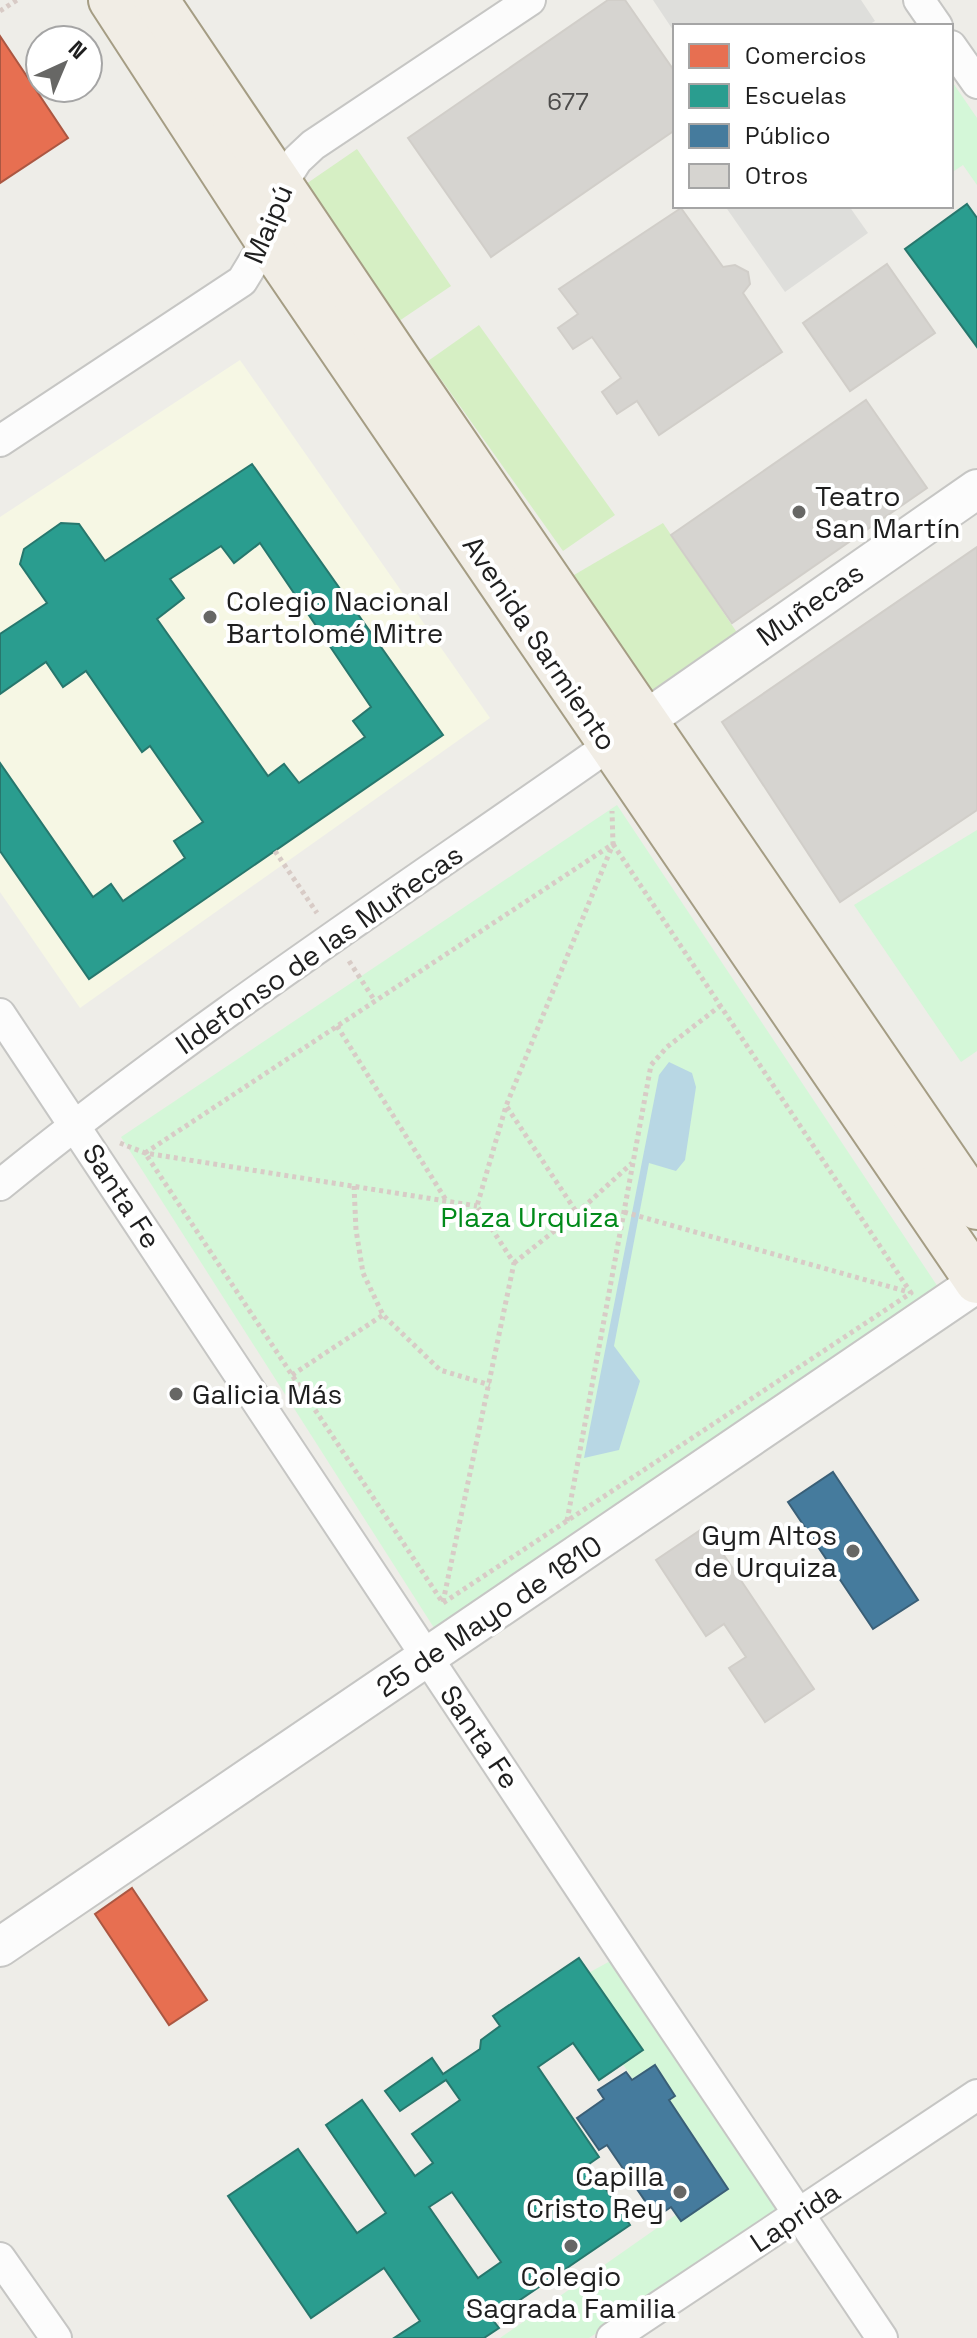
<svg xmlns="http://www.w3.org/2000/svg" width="977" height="2338" viewBox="0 0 977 2338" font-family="'Space Grotesk',sans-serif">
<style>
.education{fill:#f6f7e4}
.grass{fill:#d6efc4}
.park{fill:#d4f7d8}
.parking{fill:#dededb}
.water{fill:#b8d7e4}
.shops{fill:#e76f51;stroke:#ab5742;stroke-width:2}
.schools{fill:#2a9d8f;stroke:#27776d;stroke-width:2;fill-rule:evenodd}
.public{fill:#457b9d;stroke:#3a5f77;stroke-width:2}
.building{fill:#d6d4d0;stroke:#d1cec9;stroke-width:2}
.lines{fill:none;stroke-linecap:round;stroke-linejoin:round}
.minor-casing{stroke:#c6c6c4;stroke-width:34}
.tertiary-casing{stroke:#c6c6c4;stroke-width:42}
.primary-casing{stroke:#a59d84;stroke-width:48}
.path{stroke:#d8cbc6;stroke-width:5;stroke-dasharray:4 4;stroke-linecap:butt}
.minor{stroke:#fcfcfc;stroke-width:30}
.tertiary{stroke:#fcfcfc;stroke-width:38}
.primary{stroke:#f1ede5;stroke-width:44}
.poi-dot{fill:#676765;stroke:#fff;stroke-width:3}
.labels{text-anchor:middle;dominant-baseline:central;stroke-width:8;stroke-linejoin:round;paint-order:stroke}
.number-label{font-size:24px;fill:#4d4c4b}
.street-label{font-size:28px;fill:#1f1f1f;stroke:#fff}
.poi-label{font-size:28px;fill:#1f1f1f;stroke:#fff;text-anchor:start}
.park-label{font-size:28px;fill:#018a1a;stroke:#fff}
</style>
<rect width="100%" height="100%" fill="#eeede8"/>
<path class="education" d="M240,360L490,718L80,1008L0,892V517Z"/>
<g class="grass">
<path d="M357,149L451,286L399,321L306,184Z"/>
<path d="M479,325L615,515L563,551L428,361Z"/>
<path d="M663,523L740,637L644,721L562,582Z"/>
</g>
<g class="park">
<path d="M951,80L977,118V185L963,165L951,173Z"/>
<path d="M617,805L944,1296L436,1631L121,1137Z"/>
<path d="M977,830V1051L961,1062L854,905Z"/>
<path d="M614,1959L784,2209L589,2338H500L707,2193L570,1983Z"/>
</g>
<g class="parking">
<path d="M653,0H861L875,21L867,26H675V33Z"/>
<path d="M725,206H849L868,233L785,292Z"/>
</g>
<path class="water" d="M669,1062L692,1073L696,1087L685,1160L676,1171L649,1163L614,1346L640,1381L619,1450L584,1458L659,1075Z"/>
<g class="shops">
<path d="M0,36L68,138L0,183Z"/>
<path d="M132,1888L207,2000L169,2025L95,1914Z"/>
</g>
<g class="schools">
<path d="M967,204L977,218V347L905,249Z"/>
<path d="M252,464L443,735L89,979L0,851V763L93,897L111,884L123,901L185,858L174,841L203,822L150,746L142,752L86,671L63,687L46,662L0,694V634L47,603L20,564L24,549L61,523L79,524L105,561ZM260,543L371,707L353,721L365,737L299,783L284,764L268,776L157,619L184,598L170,579L221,546L234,563Z"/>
<path d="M579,1958L643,2050L599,2080L573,2043L538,2067L599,2157L589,2164L630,2225L492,2319L499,2328L484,2338H394L420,2321L384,2268L311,2318L228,2196L298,2149L357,2233L386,2213L326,2125L362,2100L415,2176L433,2163L412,2134L460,2100L446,2080L400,2111L385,2091L432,2058L443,2074L480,2049L481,2040L500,2026L493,2016ZM452,2192L501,2262L478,2278L429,2207Z"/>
</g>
<g class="public">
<path d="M833,1472L918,1600L873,1629L788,1502Z"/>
<path d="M655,2065L675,2096L669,2100L728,2189L681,2221L671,2207L656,2217L607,2145L599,2150L577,2118L604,2099L598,2090L626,2072L632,2080Z"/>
</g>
<g class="building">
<path d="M608,0H625L675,72V130L491,257L408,138Z"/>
<path d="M681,208L723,267L735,265L748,272L750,284L743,293L782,352L659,435L637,401L617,414L602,392L621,378L592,337L573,349L558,328L578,314L559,289Z"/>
<path d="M887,264L935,333L850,391L803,323Z"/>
<path d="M866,400L927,488L732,623L671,535Z"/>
<path d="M977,547V810L840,902L722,722Z"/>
<path d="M705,1527L814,1689L765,1722L729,1668L746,1657L724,1624L706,1636L656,1560Z"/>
</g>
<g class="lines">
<defs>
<g id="minor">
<path d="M919,0L937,26"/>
<path d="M951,46L977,83"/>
<path d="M0,441L242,281L267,240L281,185L297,160L313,145L530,0"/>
<path d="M0,1014L628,1960L882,2338"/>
<path d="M0,1185C199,1023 414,883 624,735"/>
<path d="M0,2258L56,2338"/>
<path d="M612,2338L977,2095"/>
</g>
<g id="tertiary">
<path d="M644,721L977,489"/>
<path d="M0,1947L977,1283"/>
</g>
<g id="primary">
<path d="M111,0L267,240L977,1281"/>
<path d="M156,0L401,364L977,1207"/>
</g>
</defs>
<use href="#minor" class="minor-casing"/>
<use href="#tertiary" class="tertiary-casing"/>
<use href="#primary" class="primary-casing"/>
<g class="path">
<path d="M0,11L17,0"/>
<path d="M613,844L911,1293L443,1603L145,1153Z"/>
<path d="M275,851L317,913"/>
<path d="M349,961L375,1001"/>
<path d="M337,1026L446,1200"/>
<path d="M507,1107L577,1213"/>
<path d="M120,1143L145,1153L477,1206"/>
<path d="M354,1186L356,1230L363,1273L383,1315L440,1370L490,1385"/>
<path d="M624,1212L905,1291"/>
<path d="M514,1263L577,1213L632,1163"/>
<path d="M292,1375L383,1315"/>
<path d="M567,1521L651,1065L667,1047L720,1006"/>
<path d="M443,1602L514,1263L477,1206L506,1106L613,844L612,811"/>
</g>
<use href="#minor" class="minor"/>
<use href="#tertiary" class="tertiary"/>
<use href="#primary" class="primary"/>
</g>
<g class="poi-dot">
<circle cx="799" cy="512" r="8"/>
<circle cx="210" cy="617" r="8"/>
<circle cx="176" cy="1394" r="8"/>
<circle cx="853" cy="1551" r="8"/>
<circle cx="680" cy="2192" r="8"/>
<circle cx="571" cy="2246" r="8"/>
</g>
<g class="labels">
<g class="number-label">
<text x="568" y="101">677</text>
</g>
<g class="street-label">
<text transform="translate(268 224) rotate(-67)">Maipú</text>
<text transform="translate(810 604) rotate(-35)">Muñecas</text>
<text transform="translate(540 643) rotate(56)">Avenida Sarmiento</text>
<text transform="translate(319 949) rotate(-35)">Ildefonso de las Muñecas</text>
<text transform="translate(122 1196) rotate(57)">Santa Fe</text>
<text transform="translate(489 1616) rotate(-34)">25 de Mayo de 1810</text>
<text transform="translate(480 1737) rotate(56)">Santa Fe</text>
<text transform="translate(795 2217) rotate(-34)">Laprida</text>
</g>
<g class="poi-label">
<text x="815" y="496">Teatro<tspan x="815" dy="32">San Martín</tspan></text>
<text x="226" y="601">Colegio Nacional<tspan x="226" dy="32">Bartolomé Mitre</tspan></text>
<text x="192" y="1394">Galicia Más</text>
<text x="837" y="1535" text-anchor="end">Gym Altos<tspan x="837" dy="32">de Urquiza</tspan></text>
<text x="664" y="2176" text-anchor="end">Capilla<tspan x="664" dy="32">Cristo Rey</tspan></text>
<text x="571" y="2276" text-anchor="middle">Colegio<tspan x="571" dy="32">Sagrada Familia</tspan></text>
</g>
<g class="park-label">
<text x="530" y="1217">Plaza Urquiza</text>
</g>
</g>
<rect x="673" y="24" width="280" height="184" fill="#ffffff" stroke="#a5a5a5" stroke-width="2"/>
<rect x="689" y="44" width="40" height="24" fill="#e76f51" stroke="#a5a5a5" stroke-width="2"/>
<text x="745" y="64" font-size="24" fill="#1f1f1f">Comercios</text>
<rect x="689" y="84" width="40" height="24" fill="#2a9d8f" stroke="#a5a5a5" stroke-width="2"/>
<text x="745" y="104" font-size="24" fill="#1f1f1f">Escuelas</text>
<rect x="689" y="124" width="40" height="24" fill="#457b9d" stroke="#a5a5a5" stroke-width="2"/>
<text x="745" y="144" font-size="24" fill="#1f1f1f">Público</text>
<rect x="689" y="164" width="40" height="24" fill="#d6d4d0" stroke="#a5a5a5" stroke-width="2"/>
<text x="745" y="184" font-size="24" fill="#1f1f1f">Otros</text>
<g transform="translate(64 64) rotate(44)"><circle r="38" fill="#ffffff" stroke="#a5a5a5" stroke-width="2"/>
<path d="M0-6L14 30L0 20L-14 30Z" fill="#676765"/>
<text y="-12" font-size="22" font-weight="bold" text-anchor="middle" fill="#1f1f1f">N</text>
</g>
</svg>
